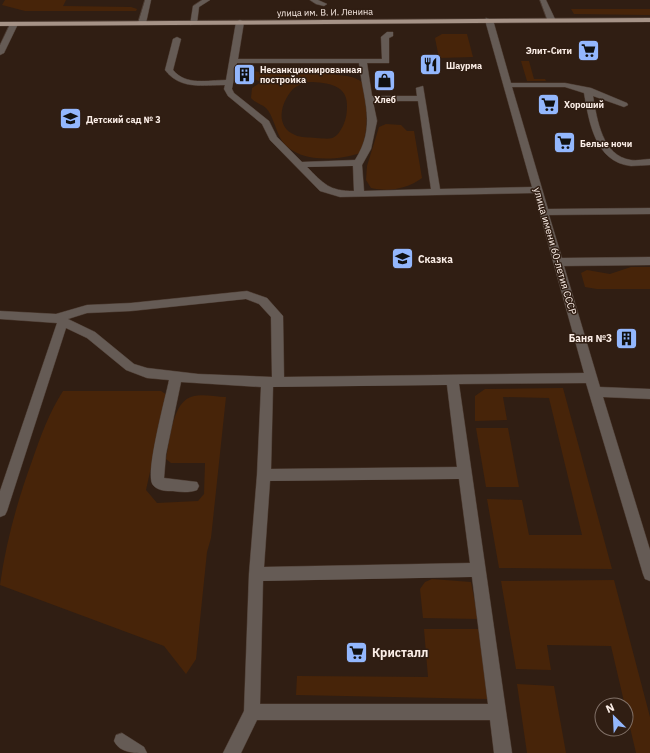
<svg xmlns="http://www.w3.org/2000/svg" width="650" height="753" viewBox="0 0 650 753" font-family="'IBM Plex Sans',sans-serif">
<style>
.green{fill:#472409;fill-rule:evenodd}
.lines{fill:none;stroke-linecap:round;stroke-linejoin:round}
.minor-casing{stroke:#4c3b31;stroke-width:1}
.major-casing{stroke:#4c3b31;stroke-width:1}
.minor{fill:#655b55;fill-rule:evenodd}
.major{fill:#a69387;fill-rule:evenodd}
.labels{text-anchor:middle;dominant-baseline:central;stroke-width:3;stroke-linejoin:round;paint-order:stroke}
.far-street-label{font-size:9px;fill:#fbeee7;stroke:#301e13}
.far-poi-label{font-size:9px;font-weight:bold;fill:#fbeee7;stroke:#301e13;text-anchor:start}
.street-label{font-size:10px;fill:#fbeee7;stroke:#301e13}
.poi-label{font-size:10px;font-weight:bold;fill:#fbeee7;stroke:#301e13;text-anchor:start}
.near-poi-label{font-size:12px;font-weight:bold;fill:#fbeee7;stroke:#301e13;text-anchor:start}
</style>
<rect width="100%" height="100%" fill="#301e13"/>
<g class="green">
<path d="M5,0H66L63,6L131,7L137,9L136,11H25L2,5Z"/>
<path d="M571,9H650V15L574,14Z"/>
<path d="M442,34H467L473,57L439,58L435,38Z"/>
<path d="M521,61H529L534,79H545L546,81H527Z"/>
<path d="M250,70C270,76 303,75 324,71C338,78 347,72 362,82C367,108 370,127 360,153C337,161 298,163 282,141C276,132 273,115 266,108C261,104 255,103 251,98L252,88L261,82L249,77ZM306,82C323,82 348,83 347,106C347,114 346,119 343,126C335,141 331,139 316,138C309,137 301,138 295,135C274,126 281,102 293,89C296,86 302,84 306,82Z"/>
<path d="M386,124L401,125L407,131H414L422,178C407,189 389,192 371,188L366,180L367,166L379,127Z"/>
<path d="M631,267H650V289H597L585,287L581,273L587,270L610,274Z"/>
<path d="M563,388L612,569L499,568L487,499L522,500L529,535H582L549,398L503,397L507,420L475,421V396L485,389Z"/>
<path d="M63,391H161L167,395L146,490L157,503L198,501L204,494L205,463H171L166,459C170,440 172,400 194,396C203,394 216,397 226,397L211,538L207,552L196,659L186,674L164,646L0,585C6,542 17,502 32,461C41,435 49,413 63,391Z"/>
<path d="M476,428H508L519,487H486Z"/>
<path d="M432,579L471,582L478,619L423,618L420,589L425,582Z"/>
<path d="M614,580L650,717V753H636L611,646L547,645L551,670L516,669L501,581Z"/>
<path d="M424,629H479L488,699L296,695L297,676L428,677Z"/>
<path d="M517,684L554,686L566,753H527Z"/>
</g>
<g class="lines">
<defs>
<g id="minor">
<path d="M145,0H151L146,23L142,25L138,23Z"/>
<path d="M202,0H210L199,7L197,23L190,25L193,6Z"/>
<path d="M310,0H318L327,4L324,6L316,4Z"/>
<path d="M540,0H546L555,19L554,21L547,19Z"/>
<path d="M486,18L493,20L511,83H565L591,88L627,103L628,105L624,107L593,96C597,119 602,156 631,160C637,161 644,159 650,159V165C644,165 637,166 631,166C595,162 589,122 584,93L565,87H512L548,209L650,208V214L549,215L562,258L650,257V265L564,266L600,387L650,389V399L603,397L650,550V581L645,579L643,574L586,383L459,384L512,753H494L490,720H257L241,753H223L244,711L249,574L257,475L261,387L181,382L166,454L164,478L197,482L199,486L197,490C189,493 181,492 173,491C166,491 158,491 153,485C144,476 166,396 169,380L147,378L126,370L87,338L66,328L7,511L5,515L0,517V491L57,323L0,319V311L56,314L87,305L131,303L247,291L267,298L283,316L284,377L584,373L534,193L340,197L320,191L270,140L262,124L228,96L224,89L225,85C203,85 180,90 165,70L173,39L177,37L181,39L173,70C186,86 208,80 226,80L236,22L240,20L244,22L238,59H382L381,37L387,32H393V36L389,38V63H367L372,96H417L416,88L423,86L440,189L532,187L485,20ZM237,63H359C363,100 377,126 355,160L302,162L277,137L269,121L234,93L232,89ZM373,101H418L431,189L364,191L362,165L371,149L377,121ZM353,166L354,191C329,191 324,184 307,167ZM246,299L259,304L271,317L272,377L198,374L147,368L134,364L95,332L68,319L87,313L131,311ZM447,385L457,467L271,469L273,387ZM459,479L470,563L264,567L270,481ZM472,577L488,704H260L263,581Z"/>
<path d="M11,22L18,24L4,53L0,55V45Z"/>
<path d="M122,733L144,747L147,753C133,753 120,753 114,741L116,735Z"/>
</g>
<path id="major" d="M650,18V22L0,26V22Z"/>
</defs>
<use href="#minor" class="minor-casing"/>
<use href="#major" class="major-casing"/>
<use href="#minor" class="minor"/>
<use href="#major" class="major"/>
</g>
<defs>
<symbol id="supermarket-square" viewBox="-11 -11 22 22"><rect x="-9" y="-9" width="18" height="18" rx="4" fill="#93b7fd" stroke="#301e13"/><path d="M-6-5.5h2.5l.6 2H6L4.5 2H-2.5L-4.4-4H-6ZM-1.5 3.2a1.3 1.3 0 1 0 .1 0ZM3 3.2a1.3 1.3 0 1 0 .1 0Z" fill="#111"/></symbol>
<symbol id="restaurant-square" viewBox="-11 -11 22 22"><rect x="-9" y="-9" width="18" height="18" rx="4" fill="#93b7fd" stroke="#301e13"/><path d="M-5-6h1v4h1v-4h1v4h1v-4h1v5L-1.5 .5V6h-2V.5L-5-1ZM5-6V6H3V1.5H1.5Q1.5-4 5-6Z" fill="#111"/></symbol>
<symbol id="building-square" viewBox="-11 -11 22 22"><rect x="-9" y="-9" width="18" height="18" rx="4" fill="#93b7fd" stroke="#301e13"/><path d="M-4-6H4V6H1V3H-1V6H-4ZM-2.5-4.3h1.7v1.8h-1.7ZM.8-4.3h1.7v1.8H.8ZM-2.5-1h1.7V.8h-1.7ZM.8-1h1.7V.8H.8Z" fill="#111"/></symbol>
<symbol id="shop-square" viewBox="-11 -11 22 22"><rect x="-9" y="-9" width="18" height="18" rx="4" fill="#93b7fd" stroke="#301e13"/><path d="M-5-2.5h2.3a2.7 3.5 0 0 1 5.4 0H5L5.5 6h-11ZM-1.5-2.5h3a1.5 2.3 0 0 0-3 0Z" fill="#111"/></symbol>
<symbol id="school-square" viewBox="-11 -11 22 22"><rect x="-9" y="-9" width="18" height="18" rx="4" fill="#93b7fd" stroke="#301e13"/><path d="M0-5L7-2L0 1L-7-2ZM-4 1L0 2.5L4 1V4Q0 6-4 4Z" fill="#111"/></symbol>
</defs>
<g fill-rule="evenodd">
<use href="#supermarket-square" x="576" y="38" width="25" height="25"/>
<use href="#restaurant-square" x="418" y="52" width="25" height="25"/>
<use href="#building-square" x="232" y="62" width="25" height="25"/>
<use href="#shop-square" x="372" y="68" width="25" height="25"/>
<use href="#supermarket-square" x="536" y="92" width="25" height="25"/>
<use href="#school-square" x="58" y="106" width="25" height="25"/>
<use href="#supermarket-square" x="552" y="130" width="25" height="25"/>
<use href="#school-square" x="390" y="246" width="25" height="25"/>
<use href="#building-square" x="614" y="326" width="25" height="25"/>
<use href="#supermarket-square" x="344" y="640" width="25" height="25"/>
</g>
<g class="labels">
<g class="far-street-label">
<text transform="translate(325 12) rotate(-1)">улица им. В. И. Ленина</text>
</g>
<g class="far-poi-label">
<text x="572" y="50" text-anchor="end">Элит-Сити</text>
<text x="446" y="65">Шаурма</text>
<text x="260" y="69">Несанкционированная<tspan x="260" dy="10">постройка</tspan></text>
<text x="385" y="99" text-anchor="middle">Хлеб</text>
<text x="564" y="104">Хороший</text>
<text x="86" y="119">Детский сад № 3</text>
<text x="580" y="143">Белые ночи</text>
</g>
<g class="street-label">
<text transform="translate(555 251) rotate(74)">улица имени 60-летия СССР</text>
</g>
<g class="poi-label">
<text x="418" y="259">Сказка</text>
<text x="612" y="338" text-anchor="end">Баня №3</text>
</g>
<g class="near-poi-label">
<text x="372" y="652">Кристалл</text>
</g>
</g>
<g transform="translate(614 717) rotate(336)"><circle r="19" fill="#301e13" stroke="#817168"/>
<path d="M0-3L7 15L0 10L-7 15Z" fill="#93b7fd"/>
<text y="-6" font-size="11" font-weight="bold" text-anchor="middle" fill="#fbeee7">N</text>
</g>
</svg>
